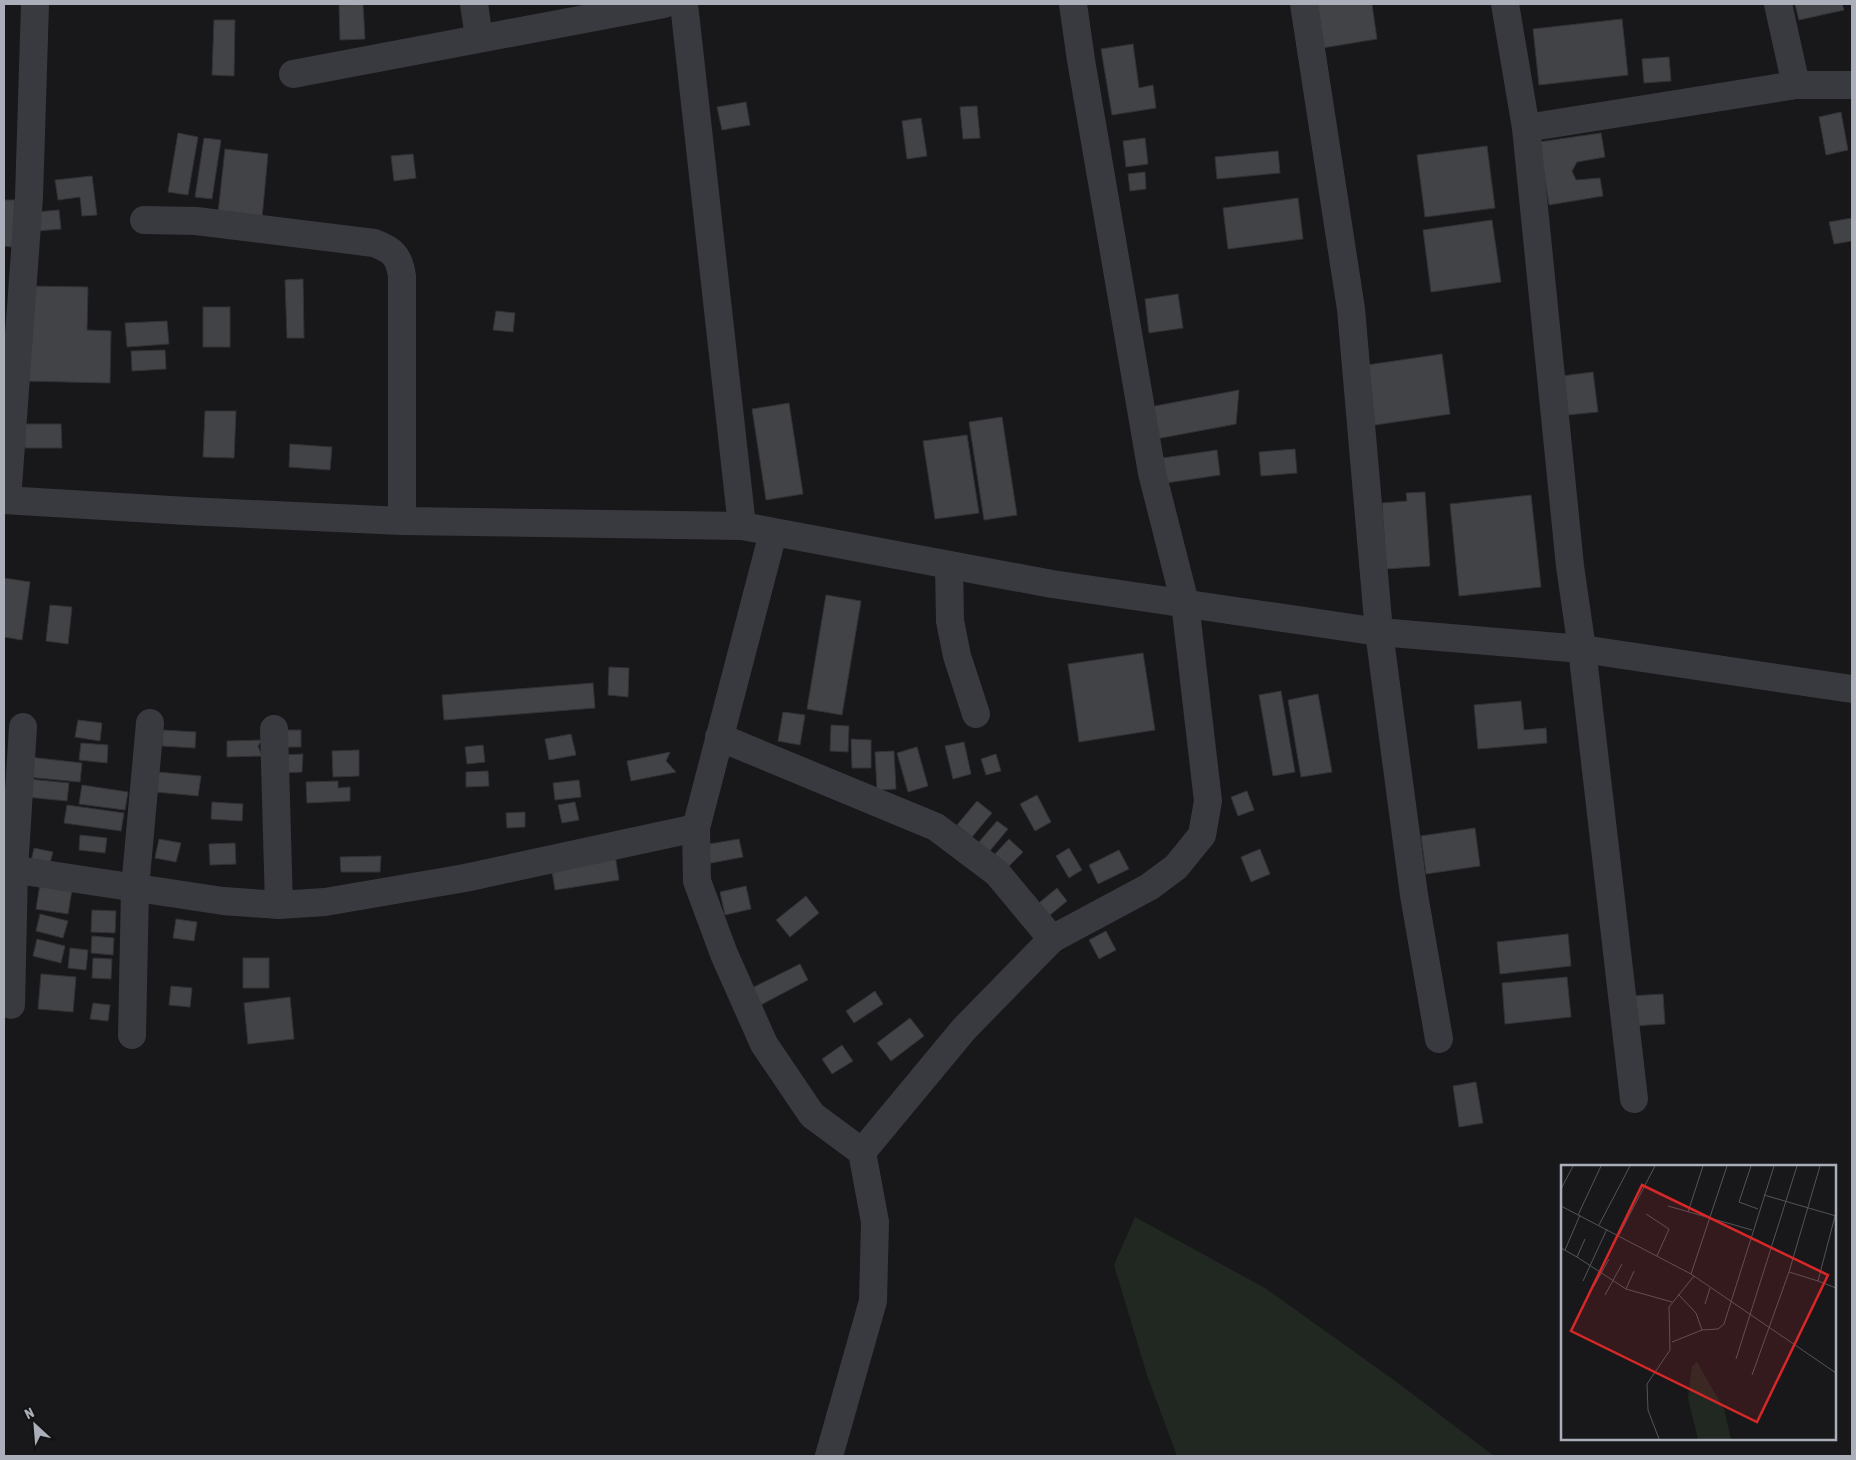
<svg xmlns="http://www.w3.org/2000/svg" width="1856" height="1460" viewBox="0 0 1856 1460" font-family="'Asap Condensed',sans-serif">
<style>
.green{fill:#202821}
.building{fill:#424347;stroke:#323236}
.lines{fill:none;stroke-linecap:round;stroke-linejoin:round}
.minor{stroke:#393a3f;stroke-width:28}
.inset-road{fill:none;stroke:#52545a;stroke-width:1}
.view{fill:#d62828;fill-opacity:0.15;stroke:#d62828;stroke-width:2.5}
.inset-edge{fill:none;stroke:#aaafb9;stroke-width:2.5}
</style>
<rect width="100%" height="100%" fill="#18181a"/>
<path class="green" d="M1135,1217L1265,1288L1398,1383L1494,1456H1177L1148,1378L1114,1265Z"/>
<g class="building">
<path d="M363,4L365,39L340,40L339,5Z"/>
<path d="M1324,4H1372L1377,39L1322,48L1315,5Z"/>
<path d="M1795,4H1842L1844,10L1799,20Z"/>
<path d="M1622,19L1628,75L1539,85L1533,29Z"/>
<path d="M214,20H235L234,76L212,75Z"/>
<path d="M1133,44L1139,88L1153,85L1156,108L1112,115L1101,49Z"/>
<path d="M1669,57L1671,81L1644,83L1642,59Z"/>
<path d="M746,102L750,125L722,130L717,107Z"/>
<path d="M977,106L980,138L963,139L960,107Z"/>
<path d="M1841,112L1848,150L1826,155L1819,117Z"/>
<path d="M921,118L927,156L907,159L902,121Z"/>
<path d="M178,133L198,137L188,195L168,192Z"/>
<path d="M1601,133L1605,157L1577,162L1572,171L1576,180L1600,178L1603,196L1549,205L1539,142Z"/>
<path d="M204,138L221,140L212,199L195,197Z"/>
<path d="M1145,138L1148,164L1126,167L1123,141Z"/>
<path d="M1487,146L1495,208L1425,217L1417,155Z"/>
<path d="M225,149L268,154L262,218L218,213Z"/>
<path d="M1278,151L1280,173L1217,179L1215,157Z"/>
<path d="M413,154L416,178L394,181L391,156Z"/>
<path d="M1145,172L1146,189L1130,191L1128,174Z"/>
<path d="M92,176L97,215L82,216L80,197L58,200L55,180Z"/>
<path d="M1298,198L1303,239L1228,249L1223,208Z"/>
<path d="M4,200H15L12,247L4,246Z"/>
<path d="M59,210L61,229L37,231L35,212Z"/>
<path d="M1852,218V241L1834,244L1829,222Z"/>
<path d="M1492,220L1501,282L1431,292L1423,230Z"/>
<path d="M303,279L304,338H287L285,280Z"/>
<path d="M26,286L88,287L87,330L111,331L110,383L23,381Z"/>
<path d="M1178,294L1183,328L1149,333L1145,299Z"/>
<rect x="203" y="307" width="27" height="40"/>
<path d="M496,311L515,313L513,332L493,330Z"/>
<path d="M167,321L169,344L127,347L125,323Z"/>
<path d="M165,350L166,369L132,371L131,351Z"/>
<path d="M1442,354L1450,414L1375,425L1367,365Z"/>
<path d="M1593,372L1598,412L1567,415L1562,376Z"/>
<path d="M1239,390L1236,424L1156,439L1150,407Z"/>
<path d="M789,403L803,494L766,500L752,409Z"/>
<path d="M205,411H236L234,458L203,457Z"/>
<path d="M1002,417L1017,515L984,520L969,422Z"/>
<path d="M25,424H61L62,448H25Z"/>
<path d="M967,435L979,513L935,519L923,441Z"/>
<path d="M290,444L332,447L330,470L289,467Z"/>
<path d="M1295,449L1297,473L1261,476L1259,452Z"/>
<path d="M1217,450L1220,475L1166,483L1163,458Z"/>
<path d="M1425,492L1430,566L1386,569L1382,503L1407,501L1406,493Z"/>
<path d="M1531,495L1541,587L1459,596L1450,504Z"/>
<path d="M4,578L30,582L22,640L4,637Z"/>
<path d="M826,595L861,601L842,715L807,709Z"/>
<path d="M50,605L72,607L68,644L46,641Z"/>
<path d="M1143,653L1155,730L1079,742L1068,664Z"/>
<path d="M609,667L629,668L628,697L608,695Z"/>
<path d="M593,683L595,708L444,720L442,695Z"/>
<path d="M1281,691L1295,772L1273,776L1259,695Z"/>
<path d="M1318,694L1332,772L1301,777L1288,700Z"/>
<path d="M1521,701L1524,730L1546,728L1547,743L1478,749L1474,705Z"/>
<path d="M783,712L805,715L800,745L778,741Z"/>
<path d="M78,720L102,723L100,741L75,737Z"/>
<path d="M831,725L849,726L848,752L830,751Z"/>
<path d="M163,730L196,732L195,748L162,746Z"/>
<rect x="282" y="730" width="19" height="17"/>
<path d="M571,734L576,755L549,760L545,739Z"/>
<path d="M851,739L871,740V768H852Z"/>
<path d="M262,740L258,746L262,756L227,757V741Z"/>
<path d="M964,742L971,774L953,779L945,746Z"/>
<path d="M81,743L108,745L107,763L79,760Z"/>
<path d="M483,745L485,762L467,764L465,747Z"/>
<path d="M917,747L928,786L908,792L897,753Z"/>
<path d="M359,750V776L333,777L332,751Z"/>
<path d="M894,751L896,789L877,790L875,752Z"/>
<path d="M670,752L666,761L676,772L631,781L627,761Z"/>
<path d="M303,754L302,772L282,773V755Z"/>
<path d="M996,754L1001,771L986,775L981,759Z"/>
<path d="M29,757L82,763L80,782L27,777Z"/>
<path d="M488,771L489,786L466,787V772Z"/>
<path d="M158,772L201,776L198,796L156,792Z"/>
<path d="M28,779L69,783L67,801L26,797Z"/>
<path d="M579,780L581,797L555,800L553,783Z"/>
<path d="M338,781V788L350,787V801L307,803L306,782Z"/>
<path d="M82,785L128,792L125,810L79,804Z"/>
<path d="M1247,791L1254,810L1238,816L1231,797Z"/>
<path d="M1037,795L1051,822L1035,831L1020,804Z"/>
<path d="M977,801L992,813L972,837L957,825Z"/>
<path d="M212,802L243,804L242,821L211,819Z"/>
<path d="M575,802L579,820L562,823L558,805Z"/>
<path d="M67,805L124,813L121,831L64,823Z"/>
<path d="M525,812V827L507,828L506,813Z"/>
<path d="M997,821L1008,829L989,852L978,843Z"/>
<path d="M1475,828L1480,866L1426,874L1421,836Z"/>
<path d="M80,835L107,838L105,853L79,850Z"/>
<path d="M159,839L181,843L176,862L155,858Z"/>
<path d="M739,839L743,857L706,864L703,845Z"/>
<path d="M1009,839L1023,852L1006,869L993,856Z"/>
<path d="M235,843L236,864L210,865L209,844Z"/>
<path d="M34,848L53,852L48,870L30,866Z"/>
<path d="M1069,848L1082,870L1069,878L1056,856Z"/>
<path d="M1260,849L1270,874L1251,882L1241,857Z"/>
<path d="M1119,850L1129,869L1098,884L1089,865Z"/>
<path d="M615,855L619,880L555,890L551,865Z"/>
<path d="M381,856L380,872H341L340,857Z"/>
<path d="M40,884L72,890L68,914L36,909Z"/>
<path d="M746,886L751,909L725,915L720,892Z"/>
<path d="M1057,888L1067,901L1044,920L1034,907Z"/>
<path d="M806,896L819,913L790,937L776,920Z"/>
<path d="M92,910L116,911L115,933L91,932Z"/>
<path d="M40,914L68,921L63,938L36,931Z"/>
<path d="M176,919L197,922L194,941L173,938Z"/>
<path d="M1106,931L1116,950L1099,959L1089,940Z"/>
<path d="M1568,934L1571,966L1500,974L1497,942Z"/>
<path d="M92,936L114,938L113,955L91,953Z"/>
<path d="M37,939L65,946L61,963L33,956Z"/>
<path d="M70,948L88,950L86,970L68,968Z"/>
<path d="M93,958L112,959L111,979L92,978Z"/>
<rect x="243" y="958" width="26" height="30"/>
<path d="M800,964L808,980L757,1007L748,990Z"/>
<path d="M41,974L76,977L73,1012L38,1009Z"/>
<path d="M1567,977L1571,1017L1505,1024L1502,983Z"/>
<path d="M171,986L192,988L190,1007L169,1005Z"/>
<path d="M875,991L883,1004L854,1023L846,1011Z"/>
<path d="M1663,994L1665,1024L1632,1026L1630,996Z"/>
<path d="M290,997L294,1039L248,1044L244,1003Z"/>
<path d="M93,1003L110,1005L108,1021L90,1019Z"/>
<path d="M910,1018L924,1036L891,1061L877,1043Z"/>
<path d="M842,1045L853,1061L832,1074L822,1059Z"/>
<path d="M1476,1082L1483,1123L1459,1127L1453,1086Z"/>
</g>
<g class="lines">
<g class="minor">
<path d="M474,4L479,38"/>
<path d="M684,4L742,526"/>
<path d="M1304,4L1351,309L1379,632L1414,895L1439,1039"/>
<path d="M1505,4L1526,128L1570,566L1582,649L1634,1099"/>
<path d="M293,74L664,4"/>
<path d="M1796,85H1852"/>
<path d="M1526,128L1796,85L1778,4"/>
<path d="M144,220L196,221L374,243C393,250 399,256 402,276V521"/>
<path d="M4,500L187,511L402,521L742,526L1052,584L1379,632L1582,649L1852,689"/>
<path d="M7,500L29,197L35,4"/>
<path d="M773,533L696,828L697,881L724,954L764,1044L812,1115L862,1152L875,1222L873,1301L829,1456"/>
<path d="M949,565L950,621L957,656L976,714"/>
<path d="M274,729L279,905"/>
<path d="M719,737L936,827L997,873L1052,939"/>
<path d="M4,868L223,901L279,905L325,902L465,878L696,828"/>
<path d="M11,1005L14,870L23,727"/>
<path d="M132,1035L135,888L150,723"/>
<path d="M862,1152L964,1029L1052,939L1149,887L1176,867L1202,835L1208,801L1185,603L1152,473L1081,60L1073,4"/>
</g>
</g>
<g transform="translate(1561 1165)">
<rect width="275" height="275" fill="#18181a"/>
<path d="M136,197L163,244L170,274H137L127,233L131,201Z" fill="#202821"/>
<path class="inset-road" d="M190,1L178,37L197,44M0,24L12,1M203,30L275,51M0,41L130,109L275,208M107,41L191,65M127,47L142,1M85,49L108,64L96,91M17,50L40,1M38,60L69,1M58,70L94,1M0,83L16,92L24,74M4,85L19,50M16,92L65,124L111,137M228,107L257,116L274,51M130,109L166,1M22,116L46,64M257,116L275,123M33,121L48,94M65,124L73,106M117,129L135,148L141,165M44,130L61,99M144,139L149,123M111,177L141,165L157,164L163,159L213,1M175,194L236,1M191,210L228,107L259,1M98,274L87,245L86,219L109,185L108,142L133,111"/>
<path class="view" d="M81,20L267,110L196,257L10,166Z"/>
<rect width="275" height="275" class="inset-edge"/>
</g>
<rect width="1856" height="1460" fill="none" stroke="#aaafb9" stroke-width="10"/>
<g transform="translate(35 1425) rotate(334)" stroke="#131315" stroke-width="4" paint-order="stroke">
<path d="M0-4L9 19L0 12L-9 19Z" fill="#aaafb9"/>
<text y="-8" font-size="14" font-weight="bold" text-anchor="middle" fill="#aaafb9">N</text>
</g>
</svg>
